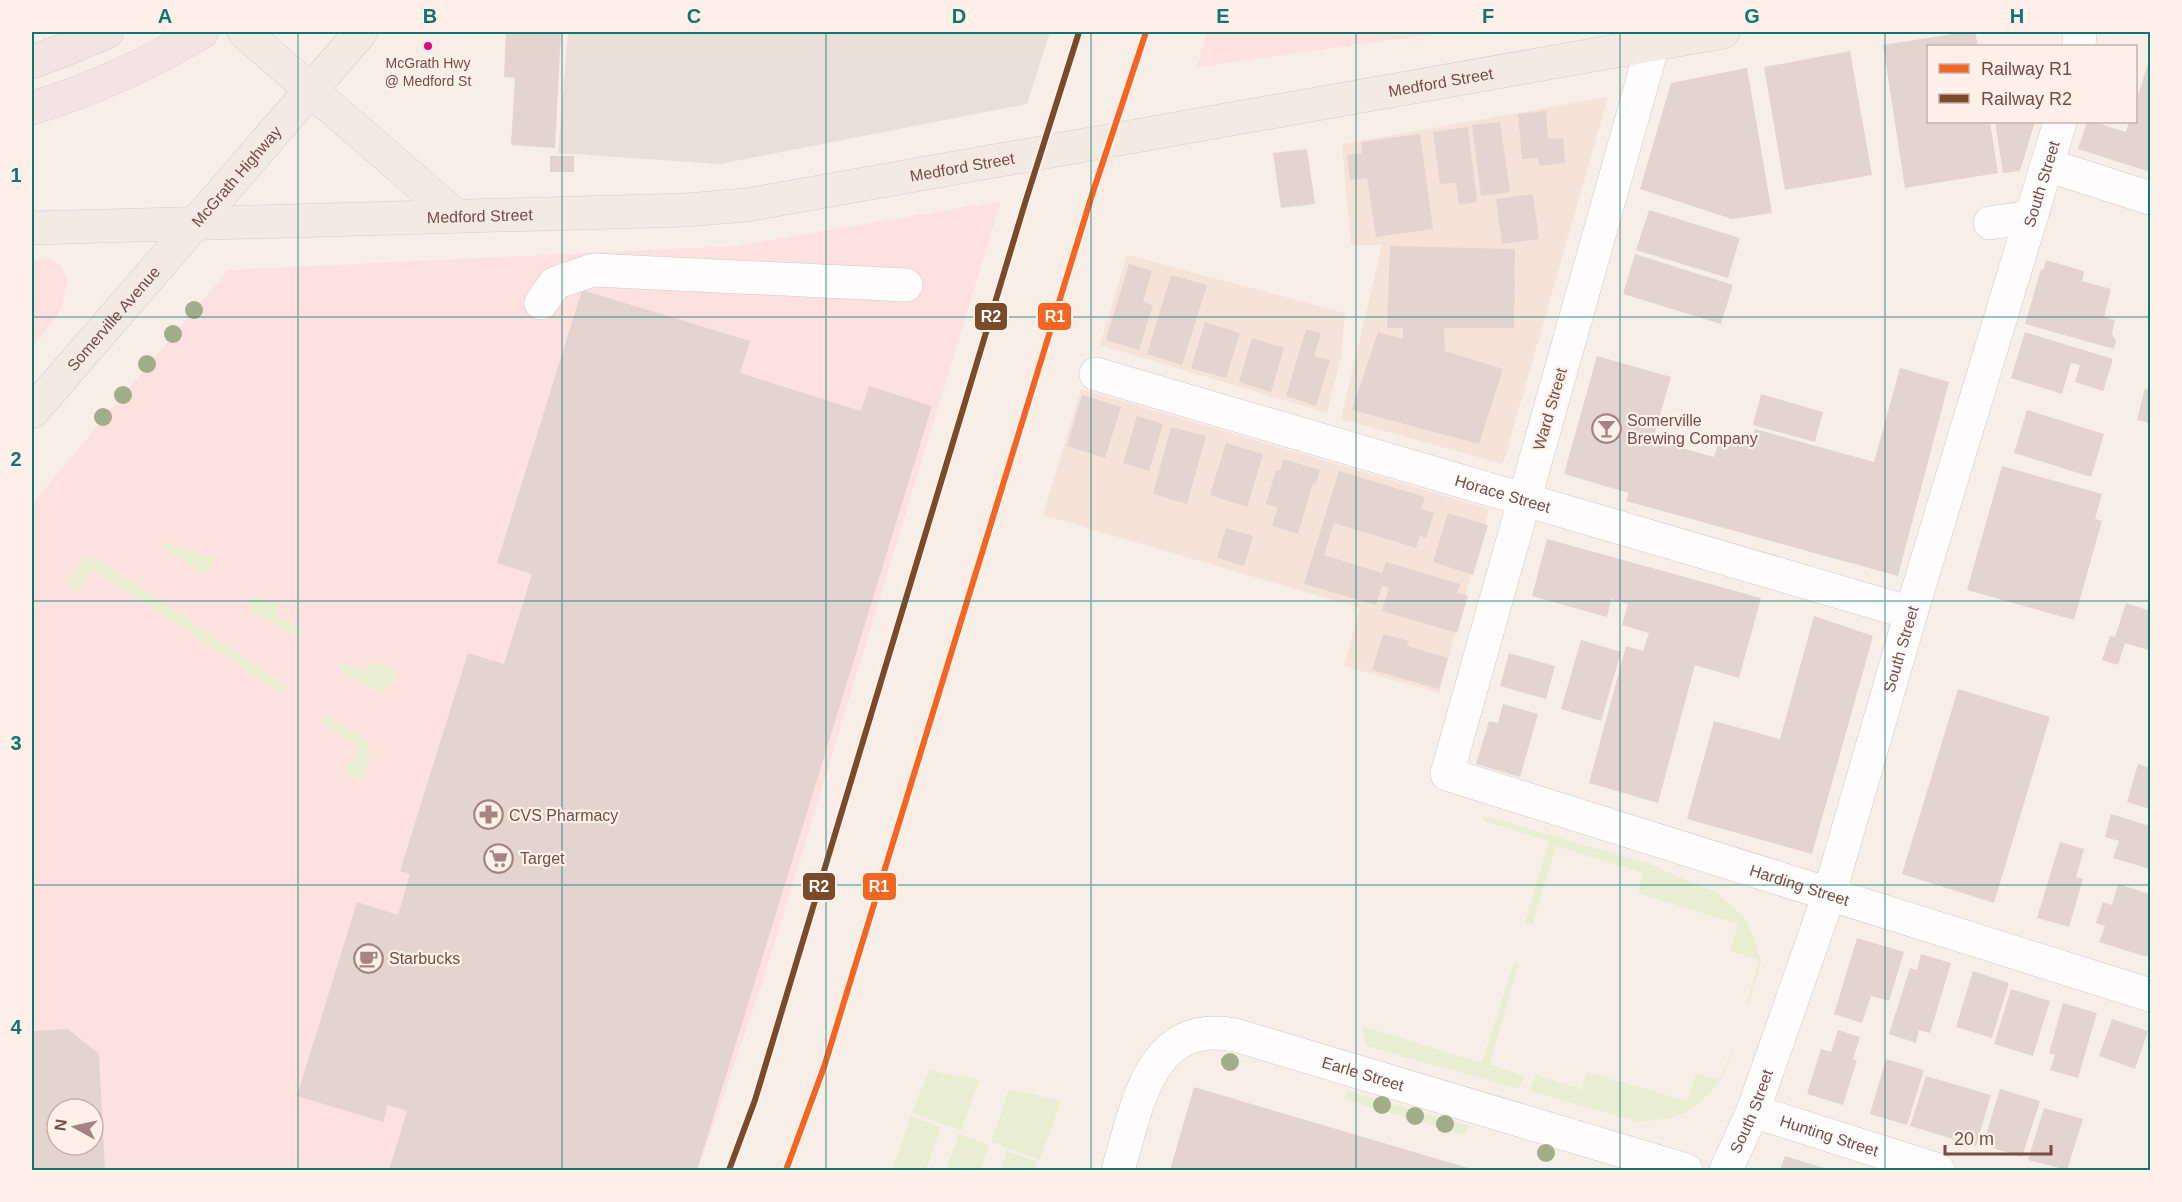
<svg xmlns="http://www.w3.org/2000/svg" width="2182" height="1202" viewBox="0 0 2182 1202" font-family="Helvetica,sans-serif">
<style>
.residential{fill:#f5e2d9}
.commercial{fill:#fce1de;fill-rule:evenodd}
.industrial{fill:#eaded9}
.green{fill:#e9edd2}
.building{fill:#e4d4d0;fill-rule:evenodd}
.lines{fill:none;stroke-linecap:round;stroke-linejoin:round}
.minor-casing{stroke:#d6c9c5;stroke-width:34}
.major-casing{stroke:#d9cbc8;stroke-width:34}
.highway-casing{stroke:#d9cbc8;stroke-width:34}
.minor{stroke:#fefcfc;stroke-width:33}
.major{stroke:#f3eae4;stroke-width:33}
.highway{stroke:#f2e4e3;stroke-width:33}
.rail-1-casing{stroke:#fff1ea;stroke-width:10}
.rail-2-casing{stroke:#fff1ea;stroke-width:10}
.rail-1{stroke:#f26522;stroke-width:6}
.rail-2{stroke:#7a4b2a;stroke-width:6}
.tree{fill:#a2ad89}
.grid{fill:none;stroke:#0f766e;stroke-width:1.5;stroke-opacity:0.55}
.bus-dot{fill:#e5007d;stroke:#fff1ea;stroke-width:2}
.labels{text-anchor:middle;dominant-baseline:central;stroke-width:4.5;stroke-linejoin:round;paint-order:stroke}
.bus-label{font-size:14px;fill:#774c47;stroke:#fff1ea}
.street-label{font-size:16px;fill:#774c47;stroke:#fff1ea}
.poi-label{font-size:16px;fill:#774c47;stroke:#fff1ea;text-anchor:start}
.line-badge{stroke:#fff1ea;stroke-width:2}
.badge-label{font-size:16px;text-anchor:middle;font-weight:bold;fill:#fff}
.neatline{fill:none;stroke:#0f766e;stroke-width:2}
.grid-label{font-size:20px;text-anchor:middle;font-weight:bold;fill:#0f766e}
</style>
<rect width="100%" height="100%" fill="#f8eee8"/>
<g class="residential">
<path d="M1608,97L1503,464L1341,419L1382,245H1351L1342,144Z"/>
<path d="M1127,255L1345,313L1341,357L1327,413L1100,345Z"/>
<path d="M1081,389L1489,509L1439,693L1344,666L1360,608L1043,515Z"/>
</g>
<g class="commercial">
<path d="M1207,32H1449L1197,67Z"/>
<path d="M1001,201L764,978L698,1170H32V504L228,270L734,246ZM57,1109H93V1145H57Z"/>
<path d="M48,259L61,266L68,281L61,310L32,347V260Z"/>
</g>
<path class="industrial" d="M568,32H1050L1027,104L720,164L558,153Z"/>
<g class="green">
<path d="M163,542L214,558L209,570L201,573L161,545Z"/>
<path d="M86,558L100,560L287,687L282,693L93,570L78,592L70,588L69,579Z"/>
<path d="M251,594L279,605L275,618L302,627L296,635H292L251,611L249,607Z"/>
<path d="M369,661L398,669L390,687L379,693L337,668L339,663L366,670Z"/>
<path d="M326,715L366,740C372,752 369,770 361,780L354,779L344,769L359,748L322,722Z"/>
<path d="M1484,816L1647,863L1717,893L1744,917L1754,938L1761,962L1749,1004L1747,1003L1759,960L1730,951L1738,924L1637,893L1643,873L1556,846L1532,926L1525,923L1549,841L1484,821Z"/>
<path d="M1514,962L1519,963L1490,1064L1524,1076L1519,1089L1366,1046L1362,1026L1482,1063Z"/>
<path d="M1736,1042L1724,1074L1711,1092L1696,1106L1683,1114L1668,1119L1638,1122L1530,1091L1536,1075L1582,1089L1587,1072L1687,1101L1696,1074L1719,1080Z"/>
<path d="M929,1070L980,1080L961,1130L912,1113Z"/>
<path d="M1009,1089L1061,1101L1040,1160L991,1142Z"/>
<path d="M1348,1091L1469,1126L1465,1135L1344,1099Z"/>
<path d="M911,1116L941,1127L926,1170H892Z"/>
<path d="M959,1134L989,1145L980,1170H946Z"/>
<path d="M1007,1151L1037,1162L1034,1170H1000Z"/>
</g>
<g class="building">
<path d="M506,32H561L555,148L511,145L515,78L504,77Z"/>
<path d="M1965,32H1975L1978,46H1928V122H1990L1998,173L1905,188L1883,45Z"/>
<path d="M1850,51L1872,175L1785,190L1764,67Z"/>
<path d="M2150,57V172L2078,149L2087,122H2094L2126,132L2129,122H2136V102Z"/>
<path d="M1747,68L1772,213L1732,219L1640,189L1671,83Z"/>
<path d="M1546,111L1548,139L1563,138L1565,163L1539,166L1538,158L1522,159L1518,114Z"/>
<path d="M1500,122L1510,192L1481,196L1472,125Z"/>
<path d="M1995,122H2035L2020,171L2003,173Z"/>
<path d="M1468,127L1477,202L1459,205L1456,183L1440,184L1433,132Z"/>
<path d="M1420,134L1433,229L1376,237L1367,178L1350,180L1347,155L1362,153L1361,142Z"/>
<path d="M1307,149L1315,204L1281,208L1273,153Z"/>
<rect x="550" y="156" width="24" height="16"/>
<path d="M1533,194L1539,239L1502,244L1496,199Z"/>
<path d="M1649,210L1740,238L1728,278L1636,250Z"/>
<path d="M1390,246L1515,249L1514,328H1444L1445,351L1503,369L1479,444L1352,410L1378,332L1403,339V328H1387Z"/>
<path d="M1635,254L1733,285L1721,324L1623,294Z"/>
<path d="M2046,260L2084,271L2082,281L2111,289L2104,317L2115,320L2112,334L2116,341L2114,349L2025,324L2041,269L2043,270Z"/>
<path d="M1129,264L1152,271L1143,302L1153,305L1139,350L1106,340Z"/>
<path d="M1171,275L1207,285L1182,365L1147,354Z"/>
<path d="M582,290L750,341L740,373L861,411L869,386L932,406L697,1170H389L407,1111L388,1105L383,1122L297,1096L357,902L398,915L410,874L400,871L468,653L504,664L532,574L497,563Z"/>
<path d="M1205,322L1240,333L1226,378L1191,368Z"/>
<path d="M1306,329L1321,333L1314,356L1330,360L1316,406L1286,396Z"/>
<path d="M2025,332L2113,359L2103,391L2075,382L2080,365L2071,363L2062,394L2011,378Z"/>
<path d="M1252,338L1284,348L1271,392L1239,382Z"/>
<path d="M1597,356L1671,377L1653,440L1714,457L1720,437L1751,445L1755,429L1874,462L1900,368L1949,382L1898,576L1626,501L1629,493L1564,474Z"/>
<path d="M2145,388L2150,390V423L2137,420Z"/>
<path d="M1761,394L1823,412L1815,442L1753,425Z"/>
<path d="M1082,395L1121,407L1105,458L1067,446Z"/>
<path d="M2027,410L2104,434L2091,477L2014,453Z"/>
<path d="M1137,416L1163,424L1149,471L1123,463Z"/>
<path d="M1171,427L1206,436L1187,504L1153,494Z"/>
<path d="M1226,443L1263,454L1247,507L1210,495Z"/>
<path d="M1283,459L1320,470L1316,484L1313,483L1298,534L1272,526L1278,507L1266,504L1276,470L1280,471Z"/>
<path d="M2002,466L2102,494L2095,519L2102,521L2074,620L1967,590Z"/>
<path d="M1339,471L1425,497L1421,509L1434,513L1426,538L1420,536L1416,548L1334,523L1324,555L1382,573L1386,562L1460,584L1457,593L1468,596L1457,633L1382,611L1389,588L1382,586L1376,605L1304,584Z"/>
<path d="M1448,513L1488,525L1473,575L1433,562Z"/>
<path d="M1226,528L1253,536L1244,566L1217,558Z"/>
<path d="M1547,539L1761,598L1739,678L1695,665L1658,803L1589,783L1626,646L1643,651L1649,633L1622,625L1628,604L1611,599L1607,617L1532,596Z"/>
<path d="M2126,603L2150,611V642L2148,650L2125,643L2118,665L2102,660L2110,636L2115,637Z"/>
<path d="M1814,616L1873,636L1812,854L1687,819L1714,721L1780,739Z"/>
<path d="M1383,634L1409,641L1407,646L1448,658L1439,689L1372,670Z"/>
<path d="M1581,640L1621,652L1601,721L1561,709Z"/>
<path d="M1509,653L1555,666L1546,699L1500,686Z"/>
<path d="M1958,689L2050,717L1994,903L1902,874Z"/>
<path d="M1503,704L1538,714L1520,777L1476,764L1489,721L1498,723Z"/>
<path d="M2138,764L2150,768V809L2127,802Z"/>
<path d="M2111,814L2150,826V869L2113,858L2119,841L2105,837Z"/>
<path d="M2060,842L2084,849L2076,877L2083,879L2069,927L2037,918Z"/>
<path d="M2118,884L2150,894V945L2147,957L2099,942L2105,926L2096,923L2103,902L2112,905Z"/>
<path d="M1857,938L1904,952L1889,1001L1871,996L1862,1023L1834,1014Z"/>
<path d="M1921,954L1951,963L1930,1033L1919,1030L1916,1043L1889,1034L1910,968L1917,970Z"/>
<path d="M1973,971L2009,983L1992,1038L1956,1027Z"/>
<path d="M2011,989L2050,1001L2033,1056L1994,1044Z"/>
<path d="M2063,1003L2097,1013L2078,1078L2050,1070L2055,1055L2049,1053Z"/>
<path d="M2112,1019L2148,1031L2135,1069L2099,1056Z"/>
<path d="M68,1029L99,1054L105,1170H32V1031ZM57,1109H93V1145H57Z"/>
<path d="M1838,1030L1860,1037L1853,1059L1857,1060L1843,1105L1807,1094L1821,1049L1831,1052Z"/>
<path d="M1886,1059L1924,1070L1907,1125L1870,1114Z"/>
<path d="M1926,1076L1991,1095L1976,1146L1910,1126Z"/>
<path d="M1194,1087L1475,1170H1170Z"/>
<path d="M2000,1089L2040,1101L2022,1157L1983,1145Z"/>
<path d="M2044,1108L2083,1119L2067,1170L2028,1160Z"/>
<path d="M1785,1156L1830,1170H1780Z"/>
</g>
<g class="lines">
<defs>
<g id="minor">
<path id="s1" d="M1653,44L1447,774L2150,995"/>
<path d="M2079,46L2080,32"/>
<path d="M2047,165L2150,198"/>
<path d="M1990,223L2031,217"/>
<path d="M541,303L555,283L593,270L906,285"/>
<path id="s2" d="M1096,374L1911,613"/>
<path id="s3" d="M1753,1111L1938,1170"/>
<path id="s4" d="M1118,1170C1137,1109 1148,1018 1235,1035L1686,1170"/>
<path id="s5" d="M1726,1170L1753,1111L1829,895L1911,613L2060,122"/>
</g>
<g id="major">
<path d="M244,32L456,216"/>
<path id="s6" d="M32,228L687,210L746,205L1723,32"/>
<path id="s7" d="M32,412L361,32"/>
</g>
<g id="highway">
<path d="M32,62L64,50L107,32"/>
<path d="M32,108C93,90 148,64 202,32"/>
</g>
</defs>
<use href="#minor" class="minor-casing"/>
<use href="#major" class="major-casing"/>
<use href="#highway" class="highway-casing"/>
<use href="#minor" class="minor"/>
<use href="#major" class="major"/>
<use href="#highway" class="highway"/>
<defs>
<path id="rail-1" d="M786,1170L824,1067L1091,198L1146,32"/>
<path id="rail-2" d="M729,1170L755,1100L1025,203L1079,32"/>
</defs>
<use href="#rail-1" class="rail-1-casing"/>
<use href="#rail-2" class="rail-2-casing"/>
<use href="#rail-1" class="rail-1"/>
<use href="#rail-2" class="rail-2"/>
</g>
<g class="tree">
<circle cx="194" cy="310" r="9"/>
<circle cx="173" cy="334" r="9"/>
<circle cx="147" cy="364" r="9"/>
<circle cx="123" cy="395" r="9"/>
<circle cx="103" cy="417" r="9"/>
<circle cx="1230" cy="1062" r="9"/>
<circle cx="1382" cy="1105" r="9"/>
<circle cx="1415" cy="1116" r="9"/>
<circle cx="1445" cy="1124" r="9"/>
<circle cx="1546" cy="1153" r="9"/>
</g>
<path class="grid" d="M298,32V1170M562,32V1170M826,32V1170M1091,32V1170M1356,32V1170M1620,32V1170M1885,32V1170M32,317H2150M32,601H2150M32,885H2150"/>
<defs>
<symbol id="bar-ring" viewBox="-11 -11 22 22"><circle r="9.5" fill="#fff1ea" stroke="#a4857f" stroke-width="1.5"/><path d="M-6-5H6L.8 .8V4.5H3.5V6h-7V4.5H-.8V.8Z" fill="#a4857f"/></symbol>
<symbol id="pharmacy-ring" viewBox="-11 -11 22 22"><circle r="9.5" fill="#fff1ea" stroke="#a4857f" stroke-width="1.5"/><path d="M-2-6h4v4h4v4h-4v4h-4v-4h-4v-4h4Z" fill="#a4857f"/></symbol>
<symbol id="supermarket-ring" viewBox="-11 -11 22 22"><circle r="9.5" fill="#fff1ea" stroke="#a4857f" stroke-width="1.5"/><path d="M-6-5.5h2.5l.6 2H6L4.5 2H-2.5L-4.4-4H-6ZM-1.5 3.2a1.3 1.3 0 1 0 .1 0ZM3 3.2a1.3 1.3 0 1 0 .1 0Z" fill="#a4857f"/></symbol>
<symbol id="cafe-ring" viewBox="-11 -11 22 22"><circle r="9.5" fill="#fff1ea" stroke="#a4857f" stroke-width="1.5"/><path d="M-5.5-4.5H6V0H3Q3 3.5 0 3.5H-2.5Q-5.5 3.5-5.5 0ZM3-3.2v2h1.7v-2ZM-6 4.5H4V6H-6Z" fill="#a4857f"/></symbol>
</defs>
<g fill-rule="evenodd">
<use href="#bar-ring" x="1590" y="412" width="33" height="33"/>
<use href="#pharmacy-ring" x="472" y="798" width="33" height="33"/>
<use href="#supermarket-ring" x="482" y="842" width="33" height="33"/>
<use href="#cafe-ring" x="352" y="942" width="33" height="33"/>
</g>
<circle class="bus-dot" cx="428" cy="46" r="5"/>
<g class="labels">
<g class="bus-label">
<text x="428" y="63">McGrath Hwy<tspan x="428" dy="18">@ Medford St</tspan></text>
</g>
<g class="street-label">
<text stroke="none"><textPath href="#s6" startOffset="1420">Medford Street</textPath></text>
<text stroke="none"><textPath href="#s6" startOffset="934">Medford Street</textPath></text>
<text stroke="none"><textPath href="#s7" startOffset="312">McGrath Highway</textPath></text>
<text stroke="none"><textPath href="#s5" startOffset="1036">South Street</textPath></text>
<text stroke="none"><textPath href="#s6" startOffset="448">Medford Street</textPath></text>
<text stroke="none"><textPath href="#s7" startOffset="124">Somerville Avenue</textPath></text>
<text transform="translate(1550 409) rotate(-74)">Ward Street</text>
<text stroke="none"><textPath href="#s2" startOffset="424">Horace Street</textPath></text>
<text stroke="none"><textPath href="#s5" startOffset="550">South Street</textPath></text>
<text stroke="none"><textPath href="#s1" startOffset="1128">Harding Street</textPath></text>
<text stroke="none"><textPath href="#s4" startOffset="336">Earle Street</textPath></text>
<text stroke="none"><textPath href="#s5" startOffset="64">South Street</textPath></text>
<text stroke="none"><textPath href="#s3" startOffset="80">Hunting Street</textPath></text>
</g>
<g class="poi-label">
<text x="1627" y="420">Somerville<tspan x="1627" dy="18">Brewing Company</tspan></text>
<text x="509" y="815">CVS Pharmacy</text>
<text x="520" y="858">Target</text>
<text x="389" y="958">Starbucks</text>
</g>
</g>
<g class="line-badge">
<rect x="1037" y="302" width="35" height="29" rx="6" fill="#f26522"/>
<rect x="974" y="302" width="34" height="29" rx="6" fill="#7a4b2a"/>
<rect x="802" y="872" width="34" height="29" rx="6" fill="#7a4b2a"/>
<rect x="862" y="872" width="35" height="29" rx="6" fill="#f26522"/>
</g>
<g class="badge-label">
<text x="1055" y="322">R1</text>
<text x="991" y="322">R2</text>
<text x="819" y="892">R2</text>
<text x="879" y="892">R1</text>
</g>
<rect width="2182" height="1202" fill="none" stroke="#fff1ea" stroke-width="66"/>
<rect x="1927" y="45" width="210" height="78" fill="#fff1ea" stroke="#c9afa9" stroke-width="1.5"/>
<rect x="1939" y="64" width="30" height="9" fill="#f26522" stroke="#c9afa9" stroke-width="1.5"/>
<text x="1981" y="75" font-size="18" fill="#774c47">Railway R1</text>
<rect x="1939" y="94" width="30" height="9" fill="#7a4b2a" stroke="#c9afa9" stroke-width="1.5"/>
<text x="1981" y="105" font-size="18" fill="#774c47">Railway R2</text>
<g transform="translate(75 1127) rotate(278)"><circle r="28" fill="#fff1ea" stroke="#c9afa9" stroke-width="1.5"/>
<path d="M0-4.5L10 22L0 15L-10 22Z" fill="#a4857f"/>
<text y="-9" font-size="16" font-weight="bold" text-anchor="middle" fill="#774c47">N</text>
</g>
<path d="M1945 1145v9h106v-9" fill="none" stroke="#774c47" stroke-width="3"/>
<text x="1954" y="1145" font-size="18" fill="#774c47" stroke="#fff1ea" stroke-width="4.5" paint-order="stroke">20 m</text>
<rect x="33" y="33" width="2116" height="1136" class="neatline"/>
<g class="grid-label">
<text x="165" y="23">A</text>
<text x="430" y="23">B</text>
<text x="694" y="23">C</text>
<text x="959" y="23">D</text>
<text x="1223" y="23">E</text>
<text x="1488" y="23">F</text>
<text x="1752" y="23">G</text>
<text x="2017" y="23">H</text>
<text x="16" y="182">1</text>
<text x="16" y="466">2</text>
<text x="16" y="750">3</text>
<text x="16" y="1034">4</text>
</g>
</svg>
